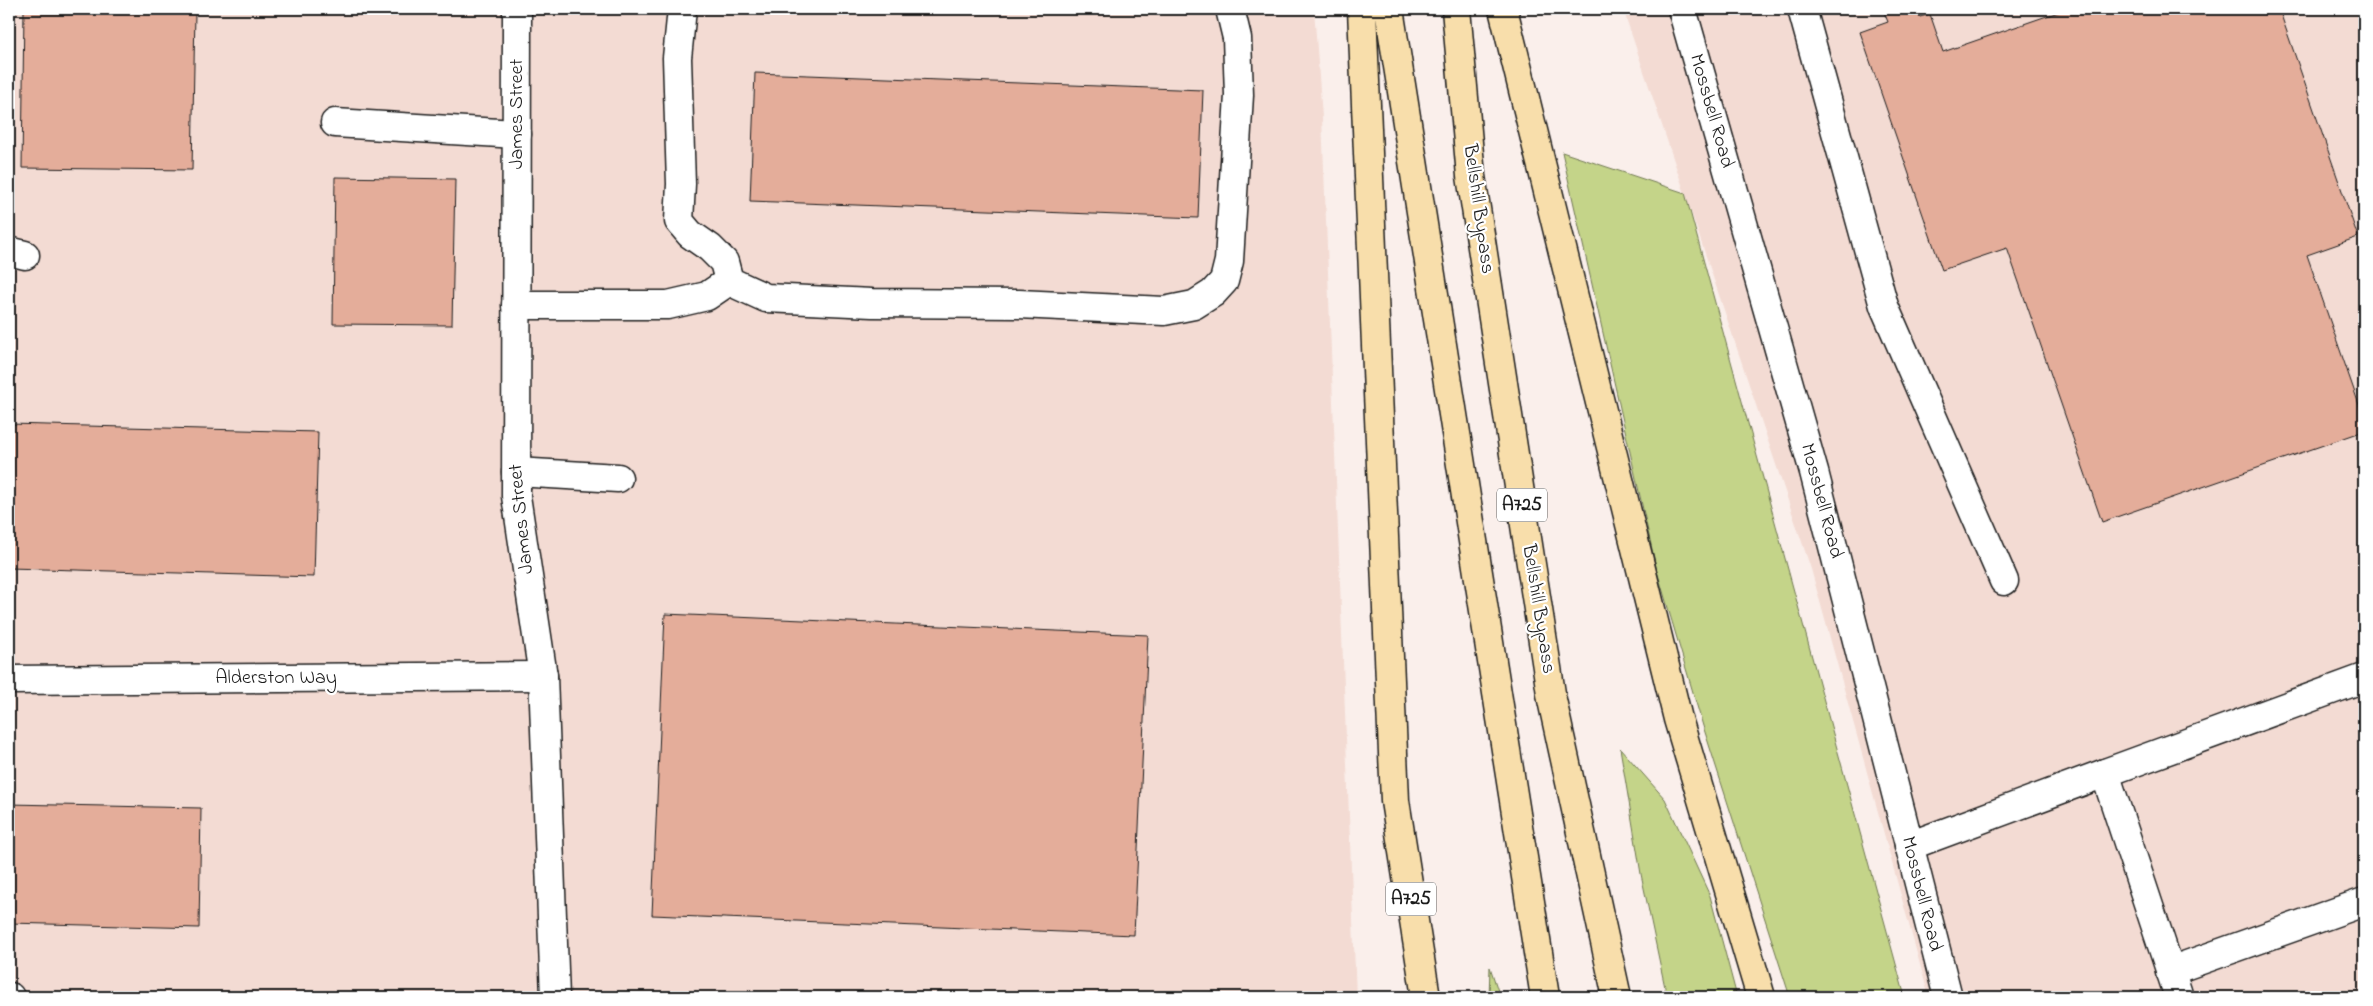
<svg xmlns="http://www.w3.org/2000/svg" width="2373" height="1006" viewBox="0 0 2373 1006" font-family="'Indie Flower',sans-serif">
<style>
.built{fill:#f3dbd3}
.green{fill:#c4d489;stroke:#707852}
.building{fill:#e4ad9a;stroke:#1c1c1c}
.lines{fill:none;stroke-linecap:round;stroke-linejoin:round}
.minor-casing{stroke:#1c1c1c;stroke-width:31}
.highway-casing{stroke:#1c1c1c;stroke-width:31}
.minor{stroke:#fff;stroke-width:28}
.highway{stroke:#f8deab;stroke-width:28}
.labels{text-anchor:middle;dominant-baseline:central;stroke-width:4.5;stroke-linejoin:round;paint-order:stroke}
.shield{fill:#fff;stroke:#606060;stroke-width:1}
.shield-label{font-size:19px;font-weight:bold;fill:#1c1c1c}
.street-label{font-size:20px;fill:#1c1c1c;stroke:#fff}
</style>
<rect width="100%" height="100%" fill="#faefeb"/>
<filter id="ink" filterUnits="userSpaceOnUse"><feTurbulence type="fractalNoise" baseFrequency=".02" numOctaves="2"/><feDisplacementMap in="SourceGraphic" scale="10" xChannelSelector="R" yChannelSelector="G"/><feConvolveMatrix kernelMatrix="1 2 1 2 8 2 1 2 1" color-interpolation-filters="sRGB"/></filter>
<g filter="url(#ink)">
<g class="built">
<path d="M9,9H1314L1322,117L1356,997H9Z"/>
<path d="M1623,9H2364V997H1929L1811,569Z"/>
</g>
<g class="green">
<path d="M1562,152L1685,193L1905,997H1790L1703,726L1657,571Z"/>
<path d="M1620,748L1665,799L1710,896L1737,997H1667L1641,874Z"/>
<path d="M1490,967L1500,997H1489Z"/>
</g>
<g class="building">
<path d="M24,9L195,12L192,170L22,168Z"/>
<path d="M1892,9H1917L1920,17L1930,14L1943,52L2067,9H2279L2358,237L2307,255L2364,419V431L2102,522L2007,248L1942,270L1860,32L1888,22L1884,12Z"/>
<path d="M755,73L1203,90L1198,218L750,201Z"/>
<path d="M335,177L455,179L452,325L333,324Z"/>
<path d="M9,424L318,432L314,577L9,568Z"/>
<path d="M665,614L1148,635L1134,935L652,915Z"/>
<path d="M9,804L201,808L199,928L9,923Z"/>
</g>
<g class="lines">
<defs>
<g id="minor">
<path d="M517,9L516,496L543,676L555,997"/>
<path d="M682,9L677,58L681,184L679,221L690,234L710,248L724,262L729,281L766,298L872,303L1019,304L1164,311L1194,305L1213,293L1224,281L1229,261L1239,95L1237,38L1230,9"/>
<path d="M1682,9L1814,472L1948,997"/>
<path d="M1802,9L1884,306L2004,581"/>
<path d="M335,123L517,134"/>
<path d="M9,251L25,255"/>
<path d="M516,305H668L707,296L729,281"/>
<path d="M516,472L618,478"/>
<path d="M9,680L543,676"/>
<path d="M2105,773L2364,678"/>
<path d="M1909,846L2105,773L2179,997"/>
<path d="M2170,971L2364,902"/>
<path d="M9,997H10"/>
</g>
<g id="highway">
<path d="M1362,9L1395,801L1426,997"/>
<path d="M1389,9L1545,997"/>
<path d="M1456,9L1471,176L1552,700L1617,997"/>
<path d="M1503,9L1678,719L1761,997"/>
</g>
</defs>
<use href="#minor" class="minor-casing"/>
<use href="#highway" class="highway-casing"/>
<use href="#minor" class="minor"/>
<use href="#highway" class="highway"/>
</g>
</g>
<g class="labels">
<g class="shield">
<rect x="1497" y="488.5" width="50" height="33" rx="4"/>
<rect x="1386" y="882.5" width="50" height="33" rx="4"/>
</g>
<g class="shield-label">
<text x="1522" y="505">A725</text>
<text x="1411" y="899">A725</text>
</g>
<g class="street-label">
<text transform="translate(1711 111) rotate(74)">Mossbell Road</text>
<text transform="translate(517 114) rotate(-90)">James Street</text>
<text transform="translate(1478 209) rotate(82)">Bellshill Bypass</text>
<text transform="translate(1821 501) rotate(75)">Mossbell Road</text>
<text transform="translate(522 519) rotate(-96)">James Street</text>
<text transform="translate(1538 609) rotate(81)">Bellshill Bypass</text>
<text x="276" y="678">Alderston Way</text>
<text transform="translate(1921 894) rotate(76)">Mossbell Road</text>
</g>
</g>
<rect width="2373" height="1006" fill="none" stroke="#fff" stroke-width="30"/>
<rect x="15" y="15" width="2343" height="976" fill="none" stroke="#1c1c1c" stroke-width="2" filter="url(#ink)"/>
</svg>
